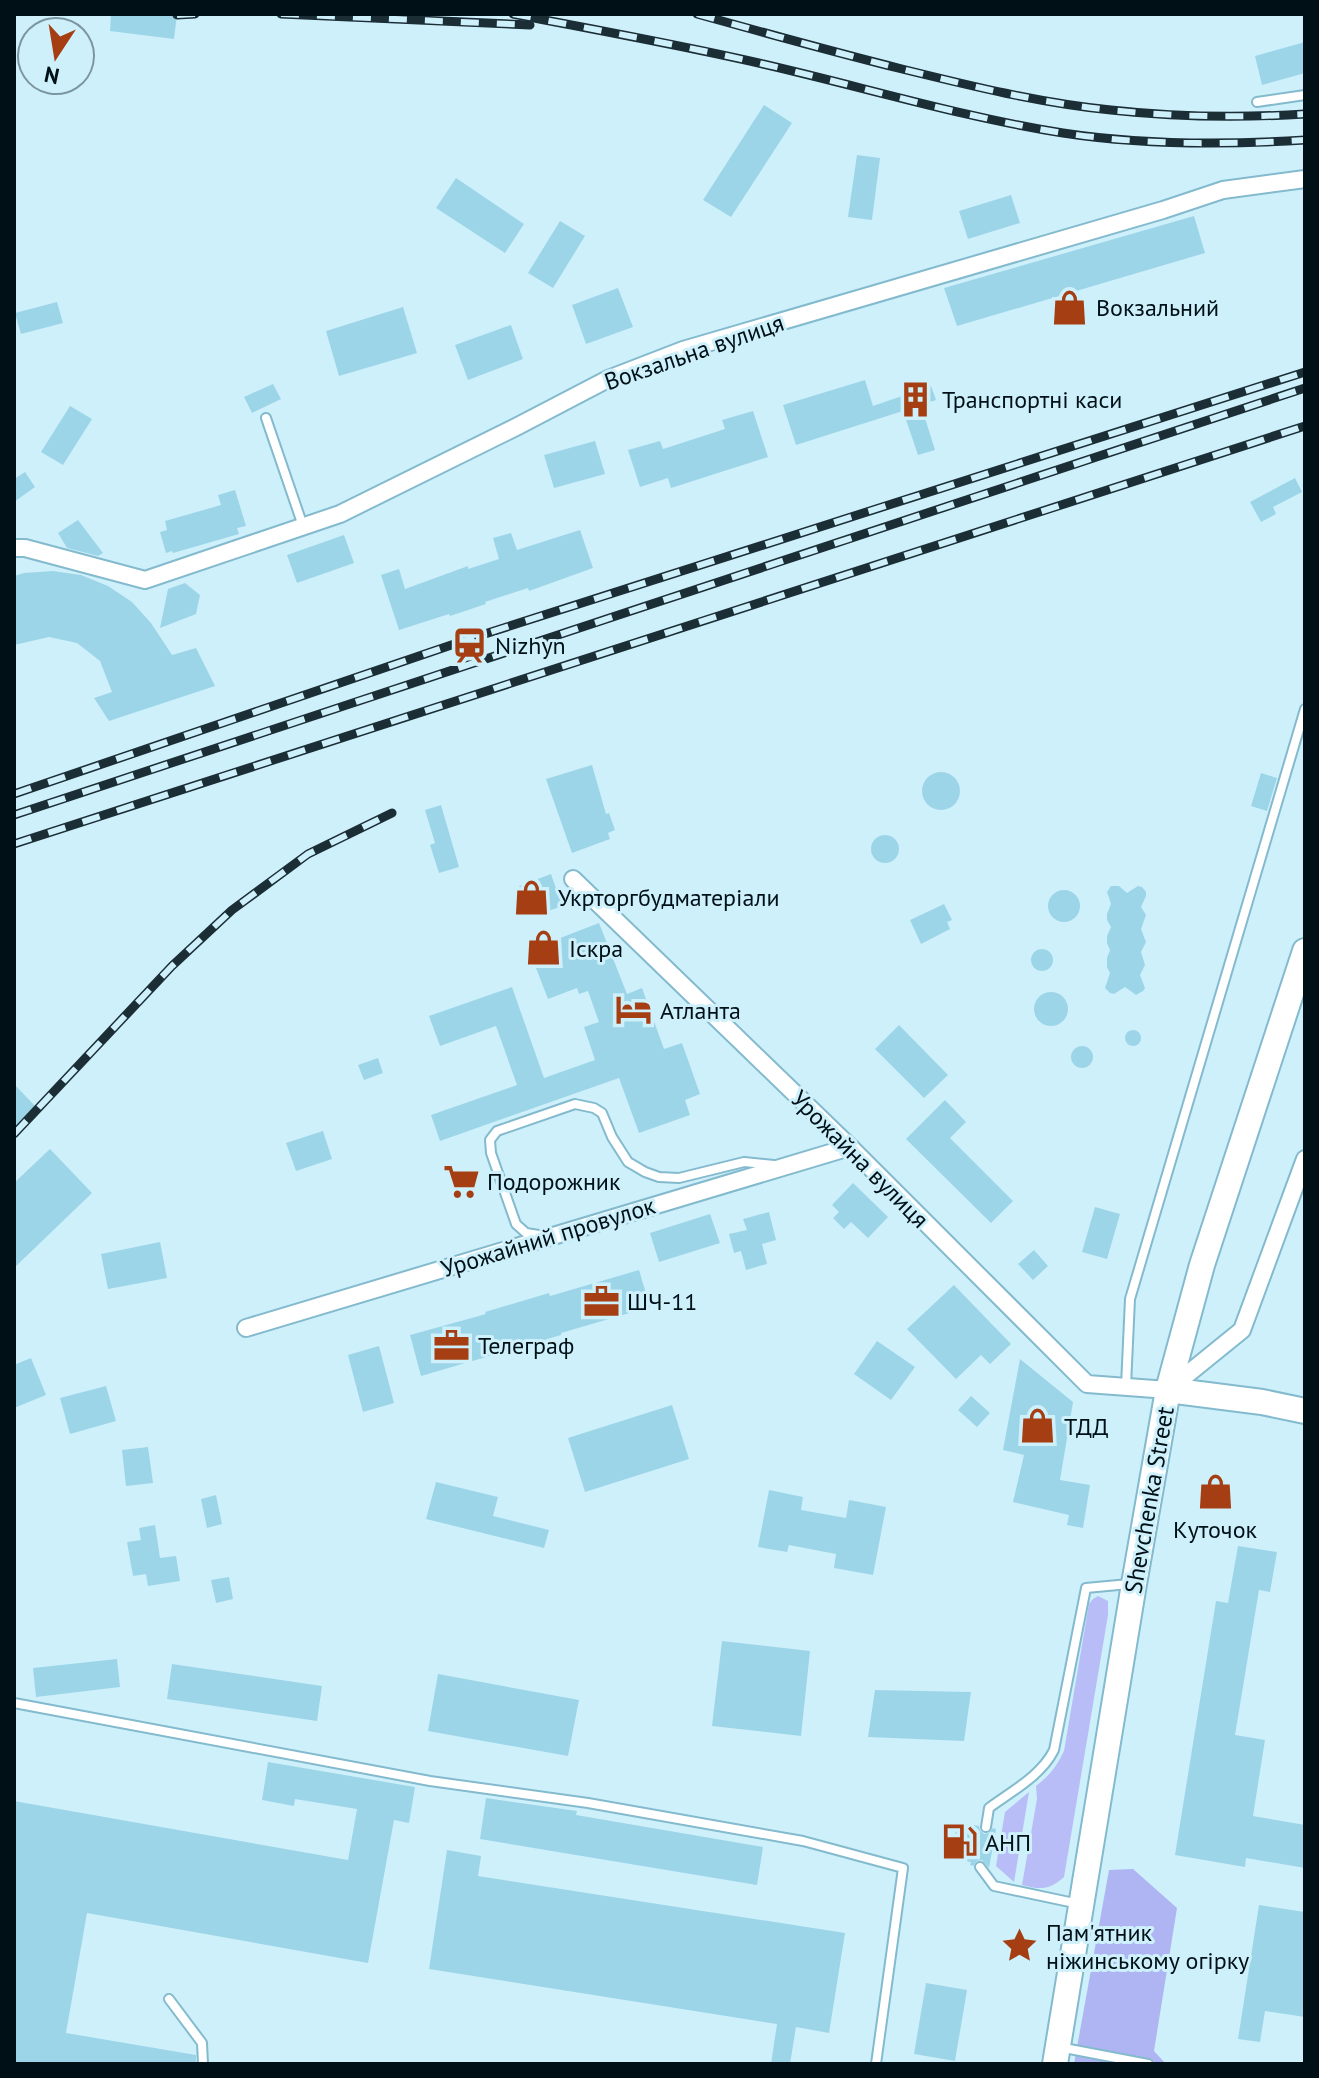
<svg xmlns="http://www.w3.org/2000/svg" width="1319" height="2078" viewBox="0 0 1319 2078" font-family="'PT Sans',sans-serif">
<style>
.green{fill:#b8bdf7}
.forest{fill:#afb5f3}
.building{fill:#9dd5e8}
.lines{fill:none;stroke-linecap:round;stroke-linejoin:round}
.service-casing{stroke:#83bacd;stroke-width:12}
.minor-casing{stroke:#83bacd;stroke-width:20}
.primary-casing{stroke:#83bacd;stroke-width:28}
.service{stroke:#fff;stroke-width:8}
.minor{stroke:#fff;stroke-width:16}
.primary{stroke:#fff;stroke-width:24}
.rail-casing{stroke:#1b2d35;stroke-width:9}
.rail{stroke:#cef0fb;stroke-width:6;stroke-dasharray:18;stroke-linecap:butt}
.labels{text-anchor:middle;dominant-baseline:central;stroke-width:6;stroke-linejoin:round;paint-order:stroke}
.poi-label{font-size:24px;fill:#001017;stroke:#cef0fb;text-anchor:start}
.street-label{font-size:24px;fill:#001017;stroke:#cef0fb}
</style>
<rect width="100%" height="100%" fill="#cef0fb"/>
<g class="green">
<path d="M1098,1596L1108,1601V1615L1064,1877C1050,1890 1040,1890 1022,1885L1037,1799L1036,1786C1049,1776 1057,1766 1064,1751L1089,1604L1093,1599Z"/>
<path d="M1029,1792L1014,1882L996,1866L1005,1812Z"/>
</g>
<path class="forest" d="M1133,1869L1177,1908L1154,2051L1166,2064H1074L1109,1870Z"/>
<g class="building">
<path d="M111,14H177L174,39L110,31Z"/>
<path d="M1305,42V73L1262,85L1255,56Z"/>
<path d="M764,105L792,123L731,217L703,200Z"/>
<path d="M857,155L880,158L872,220L848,217Z"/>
<path d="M456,178L524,224L505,253L436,208Z"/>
<path d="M1011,195L1020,223L968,239L959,211Z"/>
<path d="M1194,216L1205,253L957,326L944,288Z"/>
<path d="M560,221L585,236L553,288L528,273Z"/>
<path d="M618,288L633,327L586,344L572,305Z"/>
<path d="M57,302L63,323L21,334L15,313Z"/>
<path d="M403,307L417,353L339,376L326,331Z"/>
<path d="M511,325L523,359L468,380L455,345Z"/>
<path d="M865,380L873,406L931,386L936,400L921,405L935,450L918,455L903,411L796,445L783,405Z"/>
<path d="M273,384L281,399L252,413L244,397Z"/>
<path d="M70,406L92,419L63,465L41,452Z"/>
<path d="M753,411L768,457L671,488L668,478L640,487L628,450L660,441L663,449L725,429L722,420Z"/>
<path d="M595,441L605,474L554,488L544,455Z"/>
<path d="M25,472L35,487L14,502V479Z"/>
<path d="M1295,478L1302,492L1273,507L1276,514L1261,522L1250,502Z"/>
<path d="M235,490L246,526L237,528L239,534L173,553L172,551L166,553L160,532L167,530L165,521L221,505L218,495Z"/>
<path d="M78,520L103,553L98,556L67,548L58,533Z"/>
<path d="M580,530L593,568L529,591L528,588L485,602L486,604L450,616L449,614L399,630L381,575L399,569L405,589L468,566V569L499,559L493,538L511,533L517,550Z"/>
<path d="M344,535L354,563L297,583L287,555Z"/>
<path d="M53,571L81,575L108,586L132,602L151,623L172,655L196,648L215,686L109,721L94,698L112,692L100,661L77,643L49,637L14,645V576L24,573Z"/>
<path d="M185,583L200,595L196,614L160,628L168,589Z"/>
<path d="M592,765L606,814L609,813L615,830L608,833L610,839L572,853L546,779Z"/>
<circle cx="941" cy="791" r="19"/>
<path d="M1261,773L1277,778L1267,811L1251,806Z"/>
<path d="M441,805L459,867L439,873L430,845L435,843L425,810Z"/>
<circle cx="885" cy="849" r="14"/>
<path d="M551,874L562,906L530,918L519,886Z"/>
<path d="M1111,886H1119L1127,893L1138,886L1142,887L1146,892V896L1141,907L1146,915L1141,929L1146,942L1141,952L1145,965L1140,975L1145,988L1143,991L1136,995L1125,987L1114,994L1110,993L1105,988L1110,973L1107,967V958L1110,950L1107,943V936L1111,927L1107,920V914L1111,904L1107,892Z"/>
<circle cx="1064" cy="906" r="16"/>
<path d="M944,904L952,920L947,922L950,929L921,944L910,920Z"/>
<path d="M599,923L627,994L642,988L664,1049L682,1043L700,1094L685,1100L690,1115L639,1133L619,1078L440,1141L431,1115L517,1085L496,1026L440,1046L429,1016L512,987L544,1078L595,1060L584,1027L599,1022L588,991L579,994L577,988L548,999L529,950Z"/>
<circle cx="1042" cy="960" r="11"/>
<circle cx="1051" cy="1009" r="17"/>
<path d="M899,1025L948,1075L924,1098L875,1049Z"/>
<circle cx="1133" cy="1038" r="8"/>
<circle cx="1082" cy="1057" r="11"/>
<path d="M378,1058L383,1073L364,1080L358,1065Z"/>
<path d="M14,1084L36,1107L14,1128Z"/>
<path d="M945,1100L966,1122L950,1138L1013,1201L991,1223L906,1139Z"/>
<path d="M323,1131L332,1159L296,1171L286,1143Z"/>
<path d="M50,1149L92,1193L14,1268V1183Z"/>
<path d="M853,1183L888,1217L868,1238L851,1222L844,1229L833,1218L839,1212L832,1205Z"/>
<path d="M1095,1207L1120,1214L1107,1259L1082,1252Z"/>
<path d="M769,1212L776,1240L762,1244L767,1264L746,1270L741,1251L734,1253L729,1234L747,1230L743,1219Z"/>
<path d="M710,1214L720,1243L659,1262L650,1233Z"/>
<path d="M160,1242L167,1278L108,1289L101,1254Z"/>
<path d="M1034,1250L1048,1266L1033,1280L1018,1264Z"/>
<path d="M639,1270L650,1307L561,1333V1335L421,1376L410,1335L486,1314L485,1312L549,1293L550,1296Z"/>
<path d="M954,1285L1011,1344L990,1364L981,1355L956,1379L907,1329Z"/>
<path d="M877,1341L915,1367L891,1400L854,1374Z"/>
<path d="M379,1346L394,1403L363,1412L348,1355Z"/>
<path d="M31,1358L46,1395L14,1408V1365Z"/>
<path d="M1020,1359L1073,1402L1060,1480L1090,1485L1083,1528L1067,1525L1069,1515L1013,1502L1024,1455L1003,1450Z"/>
<path d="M106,1386L116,1421L70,1434L60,1398Z"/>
<path d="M971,1396L990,1413L977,1427L958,1410Z"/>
<path d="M672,1405L689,1459L585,1492L568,1438Z"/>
<path d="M148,1447L153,1483L126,1486L122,1450Z"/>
<path d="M436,1482L498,1497L493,1516L549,1530L544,1548L426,1519Z"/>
<path d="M769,1490L803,1497L801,1510L846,1518L849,1500L886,1507L873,1575L834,1568L836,1554L789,1545L787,1552L758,1547Z"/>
<path d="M216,1495L222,1524L207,1528L201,1499Z"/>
<path d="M155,1525L160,1558L176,1556L180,1581L148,1586L146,1574L133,1576L127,1542L141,1540L139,1528Z"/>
<path d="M1238,1546L1277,1552L1270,1592L1259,1590L1235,1735L1265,1740L1253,1816L1305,1825V1868L1246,1858L1245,1867L1175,1855L1216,1601L1228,1603Z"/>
<path d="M229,1577L233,1599L216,1603L211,1580Z"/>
<path d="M722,1641L810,1651L801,1736L712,1726Z"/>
<path d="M117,1659L120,1687L36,1697L33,1668Z"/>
<path d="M172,1664L322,1686L317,1721L167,1699Z"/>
<path d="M438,1674L579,1700L568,1756L428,1731Z"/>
<path d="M875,1690L971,1692L964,1741L868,1737Z"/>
<path d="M268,1762L415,1787L409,1823L394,1820L368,1963L87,1913L66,2033L196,2055V2064H14V1801L348,1860L357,1809L295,1799L294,1806L262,1800Z"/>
<path d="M486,1798L577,1811L576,1815L763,1847L757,1885L480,1839Z"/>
<path d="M957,1822L979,1826L980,1830L984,1834L989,1833L993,1828L996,1829L989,1868L982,1860L977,1861L973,1866L970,1865L971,1862L951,1859Z"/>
<path d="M447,1850L481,1856L478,1876L845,1933L829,2033L796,2027L790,2064H771L777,2024L429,1969Z"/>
<path d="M1259,1905L1305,1912V2017L1265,2011L1260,2042L1238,2039Z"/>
<path d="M926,1983L967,1990L955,2061L914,2054Z"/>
</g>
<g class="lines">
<defs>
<g id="service">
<path d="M1257,102L1305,95"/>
<path d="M266,418L303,526"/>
<path d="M539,1235L526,1233L516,1224L491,1153L490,1140L497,1131L575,1104L594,1108L602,1113L612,1137L628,1162L645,1172L659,1177L679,1178L744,1162L774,1165"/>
<path d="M1126,1386L1130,1299L1305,709"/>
<path d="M14,1703L430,1781L588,1803L803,1841L903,1868L876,2064"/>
<path d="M986,1827L989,1808C1012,1791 1041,1776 1054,1750L1086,1588L1129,1584"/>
<path d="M980,1867L994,1886L1079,1904"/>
<path d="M169,1999L202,2043L203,2064"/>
<path d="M1059,2047L1148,2064"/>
</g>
<g id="minor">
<path d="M14,548H25L145,580L340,514L516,427L608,379L683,350L1163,210L1223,190L1305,179"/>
<path d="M573,879L850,1147L1087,1384L1168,1390L1242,1330L1305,1159"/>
<path d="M246,1328L850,1147"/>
</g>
<g id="primary">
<path d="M1168,1390L1262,1402L1305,1411"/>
<path d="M1055,2064L1134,1584L1168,1390L1202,1265L1305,951"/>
</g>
</defs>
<use href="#service" class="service-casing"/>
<use href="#minor" class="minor-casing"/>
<use href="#primary" class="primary-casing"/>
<use href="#service" class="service"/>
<use href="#minor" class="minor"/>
<use href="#primary" class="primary"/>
<defs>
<g id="rail">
<path d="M281,14L530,25"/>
<path d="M513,14C597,30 680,45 763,64C863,87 962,117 1063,133C1142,145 1225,145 1305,140"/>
<path d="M697,14C765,33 834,52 902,69C971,86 1040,103 1111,110C1175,117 1240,118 1305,114"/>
<path d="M177,15L195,14"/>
<path d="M14,794L469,639L1305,372"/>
<path d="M14,815L1305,388"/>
<path d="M14,844L1305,426"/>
<path d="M14,1134L172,966L232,910L308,854L392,813"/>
</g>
</defs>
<use href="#rail" class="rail-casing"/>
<use href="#rail" class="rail"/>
</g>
<defs>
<symbol id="shop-bare" viewBox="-9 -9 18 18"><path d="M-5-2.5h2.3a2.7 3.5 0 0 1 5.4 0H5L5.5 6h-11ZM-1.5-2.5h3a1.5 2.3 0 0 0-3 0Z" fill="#a53f13" stroke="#cef0fb" stroke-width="2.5" paint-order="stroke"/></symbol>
<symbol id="building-bare" viewBox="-9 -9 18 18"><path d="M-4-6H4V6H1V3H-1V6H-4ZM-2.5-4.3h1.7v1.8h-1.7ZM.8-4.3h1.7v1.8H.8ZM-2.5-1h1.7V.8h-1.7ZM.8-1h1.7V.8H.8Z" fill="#a53f13" stroke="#cef0fb" stroke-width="2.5" paint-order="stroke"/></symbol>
<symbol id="station-bare" viewBox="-9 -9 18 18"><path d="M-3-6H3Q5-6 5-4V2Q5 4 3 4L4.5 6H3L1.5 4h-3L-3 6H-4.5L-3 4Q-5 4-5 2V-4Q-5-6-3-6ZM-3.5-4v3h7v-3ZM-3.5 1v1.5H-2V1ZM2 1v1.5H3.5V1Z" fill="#a53f13" stroke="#cef0fb" stroke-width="2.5" paint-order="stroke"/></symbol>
<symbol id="hotel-bare" viewBox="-9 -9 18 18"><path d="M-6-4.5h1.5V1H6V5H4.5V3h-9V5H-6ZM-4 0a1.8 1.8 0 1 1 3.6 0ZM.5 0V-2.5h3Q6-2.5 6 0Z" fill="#a53f13" stroke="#cef0fb" stroke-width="2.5" paint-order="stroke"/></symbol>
<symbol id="supermarket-bare" viewBox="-9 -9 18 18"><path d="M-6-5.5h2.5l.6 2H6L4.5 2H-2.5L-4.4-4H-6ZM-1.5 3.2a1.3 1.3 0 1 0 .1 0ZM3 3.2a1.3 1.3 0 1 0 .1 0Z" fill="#a53f13" stroke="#cef0fb" stroke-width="2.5" paint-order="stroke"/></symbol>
<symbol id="office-bare" viewBox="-9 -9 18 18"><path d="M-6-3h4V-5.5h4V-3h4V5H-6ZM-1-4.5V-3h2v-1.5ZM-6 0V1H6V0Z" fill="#a53f13" stroke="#cef0fb" stroke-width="2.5" paint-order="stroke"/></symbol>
<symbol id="fuel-bare" viewBox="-9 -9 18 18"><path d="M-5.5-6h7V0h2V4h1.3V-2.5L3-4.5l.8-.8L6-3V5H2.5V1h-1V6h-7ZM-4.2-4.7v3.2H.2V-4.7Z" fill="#a53f13" stroke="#cef0fb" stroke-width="2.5" paint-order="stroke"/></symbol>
<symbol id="sight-bare" viewBox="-9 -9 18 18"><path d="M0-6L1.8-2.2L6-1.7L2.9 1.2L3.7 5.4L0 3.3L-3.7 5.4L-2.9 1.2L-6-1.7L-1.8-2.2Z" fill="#a53f13" stroke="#cef0fb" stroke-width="2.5" paint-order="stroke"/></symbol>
</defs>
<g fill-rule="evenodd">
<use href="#shop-bare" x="1044" y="282" width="51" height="51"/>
<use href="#building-bare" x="890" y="374" width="51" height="51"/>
<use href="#station-bare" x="444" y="620" width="51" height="51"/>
<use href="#shop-bare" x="506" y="872" width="51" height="51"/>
<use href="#shop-bare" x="518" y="922" width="51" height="51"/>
<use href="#hotel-bare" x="608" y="984" width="51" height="51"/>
<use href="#supermarket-bare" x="436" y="1156" width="51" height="51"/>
<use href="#office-bare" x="576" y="1276" width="51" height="51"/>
<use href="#office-bare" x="426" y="1320" width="51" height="51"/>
<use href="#shop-bare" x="1012" y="1400" width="51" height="51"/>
<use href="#shop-bare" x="1190" y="1466" width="51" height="51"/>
<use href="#fuel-bare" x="934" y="1816" width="51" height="51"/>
<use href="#sight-bare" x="994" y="1920" width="51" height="51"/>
</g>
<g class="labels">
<g class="poi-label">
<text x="1096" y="307">Вокзальний</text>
<text x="942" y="399">Транспортні каси</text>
<text x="495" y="645">Nizhyn</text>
<text x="558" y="897">Укрторгбудматеріали</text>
<text x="569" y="948">Іскра</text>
<text x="660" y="1010">Атланта</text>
<text x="487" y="1181">Подорожник</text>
<text x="627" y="1301">ШЧ-11</text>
<text x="478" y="1345">Телеграф</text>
<text x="1064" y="1426">ТДД</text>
<text x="1215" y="1529" text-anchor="middle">Куточок</text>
<text x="985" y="1842">АНП</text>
<text x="1046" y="1932">Пам'ятник<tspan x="1046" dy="28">ніжинському огірку</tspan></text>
</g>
<g class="street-label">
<text transform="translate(694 352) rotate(-19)">Вокзальна вулиця</text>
<text transform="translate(860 1159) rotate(45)">Урожайна вулиця</text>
<text transform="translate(548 1237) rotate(-17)">Урожайний провулок</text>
<text transform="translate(1149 1500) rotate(-80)">Shevchenka Street</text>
</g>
</g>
<rect width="1319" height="2078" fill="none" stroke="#001017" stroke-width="32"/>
<g transform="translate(56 56) rotate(192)"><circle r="38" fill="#cef0fb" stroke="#7c96a0" stroke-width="2"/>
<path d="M0-6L14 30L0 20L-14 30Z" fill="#a53f13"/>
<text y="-12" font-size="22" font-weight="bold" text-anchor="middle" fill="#001017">N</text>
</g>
</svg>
